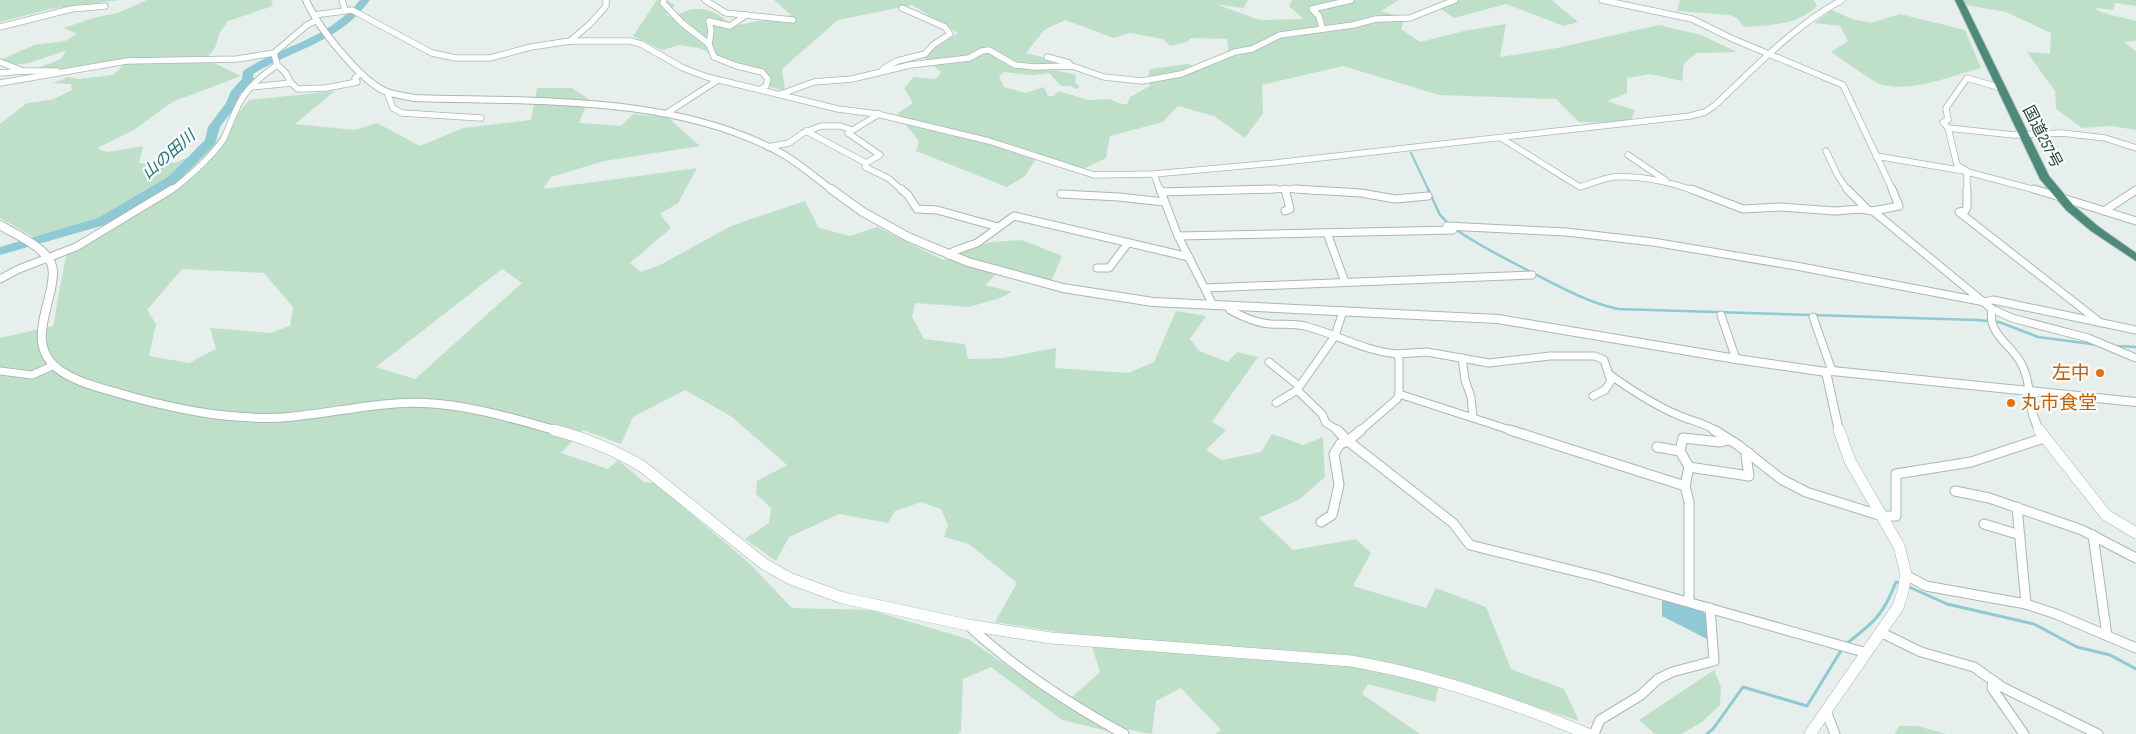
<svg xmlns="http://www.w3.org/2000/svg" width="2136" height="734" viewBox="0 0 2136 734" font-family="'Sofia Sans Condensed','Noto Sans JP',sans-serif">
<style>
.green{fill:#bfe0c8;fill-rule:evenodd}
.water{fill:#8ec9d4}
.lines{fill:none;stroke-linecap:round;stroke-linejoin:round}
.stream-far2{stroke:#8ec9d4;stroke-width:2}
.stream-far1{stroke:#8ec9d4;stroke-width:2.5}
.stream{stroke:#8ec9d4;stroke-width:3}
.river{fill:#8ec9d4;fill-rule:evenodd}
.minor-far2-casing{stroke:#a8b8b2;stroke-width:7}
.minor-far1-casing{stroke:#a8b8b2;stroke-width:9}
.minor-casing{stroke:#a8b8b2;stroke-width:11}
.tertiary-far2-casing{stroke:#a8b8b2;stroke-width:8}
.tertiary-far1-casing{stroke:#a8b8b2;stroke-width:10}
.tertiary-casing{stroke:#a8b8b2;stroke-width:12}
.trunk-casing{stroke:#c2cac8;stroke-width:2}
.minor-far2{stroke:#fff;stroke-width:5.5}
.minor-far1{stroke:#fff;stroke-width:7}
.minor{stroke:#fff;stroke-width:9}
.tertiary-far2{stroke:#fff;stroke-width:6}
.tertiary-far1{stroke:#fff;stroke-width:8}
.tertiary{stroke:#fff;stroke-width:11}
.trunk{fill:#4c8a7c;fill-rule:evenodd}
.food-dot{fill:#e8710a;stroke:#f7fbf9;stroke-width:2}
.labels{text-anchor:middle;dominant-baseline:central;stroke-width:4.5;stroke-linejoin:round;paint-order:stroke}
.far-street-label{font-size:16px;fill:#24423a;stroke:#f7fbf9}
.far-water-label{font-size:16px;font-style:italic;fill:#1c6f80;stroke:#f7fbf9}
.food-label{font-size:19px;fill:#c56008;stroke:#f7fbf9;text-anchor:end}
</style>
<rect width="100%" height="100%" fill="#e6efeb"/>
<g class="green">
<path d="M0,0H120L50,9L0,22Z"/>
<path d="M147,0H271L273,6L228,21L219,34L215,48L206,59L241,76L172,102L134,130L97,148L107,152L143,146L139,163H175L212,146L249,100L335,91L295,124L355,130L377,123L420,146L463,128L531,120L537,88H572L589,99L579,123L621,126L633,114L667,117L700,146L604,161L551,177L543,189L697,168L678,203L660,214L671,228L630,263L641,272L660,265L731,226L805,201L819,228L850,236L877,227L943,260L990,242L1022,240L1062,256L1051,282L1002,269L985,285L1012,292L1000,298L969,307L915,303L912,317L924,339L965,344L968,359L1003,358L1056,348L1055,368L1128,373L1154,362L1176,311L1206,316L1190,339L1199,351L1228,362L1237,352L1258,357L1212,422L1226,430L1206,450L1222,460L1261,452L1272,434L1303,445L1323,437L1325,477L1300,499L1259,518L1293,550L1356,539L1371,553L1353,586L1426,608L1436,588L1486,607L1511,669L1564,689L1579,721L1441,676L1435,702L1368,684L1362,694L1420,734H1215L1221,730L1181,688L1156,701L1152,734L1119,728L1071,698L1100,672L1089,637L995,622L1017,583L969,544L944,537L948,525L941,509L921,502L895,511L888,523L839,514L789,537L776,561L745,539L769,523L771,508L756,494L757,481L787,465L732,417L685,390L633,417L621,444L583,430L561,453L608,469L618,460L644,482L655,483L748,562L792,608L870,610L968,639L1060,702L1111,732L1062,720L991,667L963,679L961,731L958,734H0V338L53,326L66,256L119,225L102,218L37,239L0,218V124L27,103L51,100L72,90L71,84L53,83L68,77L78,79L113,75L127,62L70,69L38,68L61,59L66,51C44,55 20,73 0,60L34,45L65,41L77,34L64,28L93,18L118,13ZM182,269L264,273L293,307L290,326L270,333L210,328L216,349L189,363L149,356L156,324L147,310ZM502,269L522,283L415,379L376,367Z"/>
<path d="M657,0H666L675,5L666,15C679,17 678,13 689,10C708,6 719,14 733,26L791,15L774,0H1248L1244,8L1215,4L1260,20L1303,19L1289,6L1292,0H1399L1381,11L1405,18L1401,29L1420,42L1464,31L1506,24L1500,57L1557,48L1659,25L1701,35L1737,52L1697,53L1684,63L1682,81L1650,74L1627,78V93L1607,101L1635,110L1630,123L1579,122L1556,99L1439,95L1343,66L1262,85L1263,113L1245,138L1214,116L1178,106L1163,122L1110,136L1106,158L1083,169L1037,157L1025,176L1007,187L916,151L919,141L897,114L913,103L904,88L914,77L936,79L941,72L922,56L958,33L912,5L838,20L782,69L785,91L767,86L771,79L767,73L758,68L742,67L699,48L680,45L662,50L633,36ZM1065,20L1114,38L1130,33L1163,39L1170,46L1187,42L1191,38L1227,39L1229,56L1204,68L1187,64L1150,69L1148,78L1150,86L1130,97L1127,104H1121L1110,99L1088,100L1059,91L1054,96H1048L1044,87L1026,93L1004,87L999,77L1003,72L1033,75L1049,73L1061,86H1070L1076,89L1080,87L1075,82L1076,75L1047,68L1046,64L1058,61L1026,53L1044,30Z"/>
<path d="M1458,0H1552L1578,22L1564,26L1506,4L1454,18L1439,8Z"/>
<path d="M1680,0H1814L1817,6C1796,26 1770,25 1744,27L1737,18L1730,15L1677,11Z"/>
<path d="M1963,0H2136V6L2115,3L2113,10L2095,8C2102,15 2125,17 2136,21V41L2124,42L2136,51V130L2111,126L2082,128L2056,109L2055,91L2027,52L2050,54L2051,33L2006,12L1966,5Z"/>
<path d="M1832,10L1852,19L1871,23L1900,14L1965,30L1981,68C1951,76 1915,92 1883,85C1872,82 1842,59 1831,52L1848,41L1840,26L1814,23Z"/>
<path d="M1714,670L1721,687L1720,705L1702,722L1681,734H1655L1639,720Z"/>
<path d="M1899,726H1917L1946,734H1895Z"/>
</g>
<path class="water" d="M1662,599L1700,609L1706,615L1709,640L1662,616Z"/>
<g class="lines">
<path class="stream-far2" d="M1411,153L1429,191"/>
<g class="stream-far1">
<path d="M1428,189L1440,215L1449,224"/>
<path d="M1455,229C1478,245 1504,258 1529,271C1558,286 1586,302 1618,309L1977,320L1999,322L2038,337L2099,345"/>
<path d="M2114,346L2136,347"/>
</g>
<g class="stream">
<path d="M1907,586L1947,604L2034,624L2077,647L2110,655L2136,669"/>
<path d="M1845,645C1873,623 1883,616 1896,582L1900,583"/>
<path d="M1707,734L1713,729L1743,687L1807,706L1842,649"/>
</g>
<path class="river" d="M360,0H370C339,43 295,48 253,74L254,80L240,94L238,103L220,127L215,144L176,183L108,224L0,255V247L98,218L168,177L205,140L208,127L226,103L231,91L242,79L243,71C284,44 326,41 360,0Z"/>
<defs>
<g id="minor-far2">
<path d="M342,0L345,10"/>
<path d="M664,0L663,3L682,23L709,44L714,57L737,66L762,72L768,79L766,86L761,89"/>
<path d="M705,0L726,13L793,20"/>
<path d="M1602,0L1692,19L1733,39L1843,85L1893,191"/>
<path d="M314,15L352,10L432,53L456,58H490L531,47L570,41H630L641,44L683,68L707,77L838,109L877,114L989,141L1094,175L1154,174L1275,163L1690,116L1705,112L1714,106C1754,69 1793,26 1842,0"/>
<path d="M0,27L71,9L105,6"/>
<path d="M1322,28L1319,16L1312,9L1351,0"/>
<path d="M570,41L590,24L606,6V0"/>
<path d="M709,45L711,30L709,21L730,26L746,15"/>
<path d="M1047,57L1069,63"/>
<path d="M0,62L23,71H57"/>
<path d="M277,65L285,72L291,83"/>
<path d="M883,71V69L897,61L925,54L933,45L950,34L945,27L902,8"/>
<path d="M0,73L23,71"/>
<path d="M0,83L127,61L237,59L274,53"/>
<path d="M251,87L291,83L298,89L326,88L357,82L355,78L361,73"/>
<path d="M387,92L393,108L402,113L481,118"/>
<path d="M781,94L814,82L852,79L910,65L969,58L982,51L989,50L1015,65L1034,67L1072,66L1104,77L1142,81L1181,74L1235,52L1252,49L1280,35L1353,25L1376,19L1410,18L1455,0"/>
<path d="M667,113L718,80"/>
<path d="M879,114L848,133L880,155L866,163L865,167L888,178L903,191"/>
<path d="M1948,128L1943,122L1948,120L1946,108L1967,78L2001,88"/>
<path d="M806,131L866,163"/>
<path d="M1501,138L1580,187C1591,184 1603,178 1614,177C1638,175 1671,182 1694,191"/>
<path d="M768,147L789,143L803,133L821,126H840L852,130"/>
<path d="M1826,151L1838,176L1848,191"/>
<path d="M1628,155L1665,180"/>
<path d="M1876,156L1964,171L2039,191"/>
<path d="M1154,174L1160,191"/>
<path d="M170,191C184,182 218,151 225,136C233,118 238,99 253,85C260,77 269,71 277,65L274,53L307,25L317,20"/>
<path d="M1221,191L1289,189L1318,191"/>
<path d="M1967,191V171L1957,165L1948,128L2014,135L2062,133L2105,138L2136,148"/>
</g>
<g id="minor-far1">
<path d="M901,189L908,195L917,209L937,210L998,227"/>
<path d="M1160,189L1178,236L1213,305"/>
<path d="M1295,189L1361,193L1395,199L1428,196"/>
<path d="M1691,189L1743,209L1780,207L1835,211L1860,209L1873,211L1899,206L1892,189"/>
<path d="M1847,189L1867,209"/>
<path d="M1967,189V207L1965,211L1959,212L2097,320"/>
<path d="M2034,189L2136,221"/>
<path d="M1161,192L1275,189"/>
<path d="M1061,194L1119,197L1164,202"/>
<path d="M1285,211L1290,209L1285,189"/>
<path d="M1873,211L1992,309C1987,335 2012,344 2022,365C2026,373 2028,382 2029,391"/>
<path d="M2104,211L2136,190"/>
<path d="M1447,226L1566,232L1653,242L1796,266L1985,302L1993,300L2136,330"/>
<path d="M1327,233L1345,282"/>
<path d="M1178,236L1453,230"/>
<path d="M949,255L954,251L977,243L1014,216L1189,257"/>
<path d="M1097,268H1109L1128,243"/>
<path d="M0,279L19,269L76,247L172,189"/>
<path d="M1205,288L1532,275"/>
<path d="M1228,306L1230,310C1243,317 1256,323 1270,324C1282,325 1292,323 1305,326C1336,334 1364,351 1397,354L1399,359V394L1397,399L1360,431"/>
<path d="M1992,309L2012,318L2088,338L2136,358"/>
<path d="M1721,315L1736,359"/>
<path d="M1813,317L1832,371"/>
<path d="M1397,354L1427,352L1489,363L1550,356H1595L1604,360L1611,381L1605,390L1593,396"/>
<path d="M1462,358L1465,380L1471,397L1473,417"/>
<path d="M1269,362L1299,386"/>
<path d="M0,371L32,375L52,366"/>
<path d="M1609,374C1631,390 1654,405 1680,416C1692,421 1705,423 1716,431"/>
<path d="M1297,390L1322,414L1326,423L1339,431"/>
<path d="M1399,394L1513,431"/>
<path d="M1276,403L1297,390L1335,336L1343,311"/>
</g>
<g id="minor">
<path d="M1361,430L1348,441L1453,523L1470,545L1599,577L1867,653"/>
<path d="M1510,430L1685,486L1689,502V602"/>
<path d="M1714,430L1738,445L1781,479L1806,492L1882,516H1896V474L1971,462L2044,438"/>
<path d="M1657,447L1680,451L1683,438L1720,442L1728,440"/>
<path d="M1680,451L1689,467L1685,486"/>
<path d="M1689,467L1749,476L1746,455L1749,453"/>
<path d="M1955,491L1989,498L2082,530L2136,558"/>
<path d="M2017,507L2026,604"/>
<path d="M1321,522L1332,515L1339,485L1334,454L1340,444L1348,441L1337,430"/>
<path d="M1984,524L2020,535"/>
<path d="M2093,535L2107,636"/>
<path d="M1906,575L1926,586L2026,604L2056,614L2136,648"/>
<path d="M968,625C1015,669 1068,703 1124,734"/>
<path d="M1882,633L1921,652L1974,667L2002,687L2098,734"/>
<path d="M1993,680L1992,688L2024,734"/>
<path d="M1826,711L1835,734"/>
<path d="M1594,734L1600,720L1641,695L1658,679L1672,672L1714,661L1710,608"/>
</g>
<path id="tertiary-far2" d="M306,0C317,26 361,82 387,92C396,95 405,96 414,98C535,102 672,94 781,153C799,163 816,178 833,191"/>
<g id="tertiary-far1">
<path d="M831,189L863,212L908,237L968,262L1063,288L1153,302L1498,319L1736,359L1826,372L1832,371L2136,402"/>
<path d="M0,225C16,235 42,245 51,263C55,271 52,281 51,289C44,320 30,350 61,371C82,385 109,390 132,397C184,411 236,421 289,417C334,413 379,401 425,403C470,405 515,419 558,431"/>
<path d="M1826,372L1839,431"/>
<path d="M2029,391L2033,415L2039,431"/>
</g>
<g id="tertiary">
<path d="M554,430C585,438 615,450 643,467L764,564L791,579L843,598L968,625L1051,638L1351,661C1433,675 1511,702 1588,734"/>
<path d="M2039,430L2106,515L2136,533"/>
<path d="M1810,734L1898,607L1903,591L1906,574L1899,546L1850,461L1839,430"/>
</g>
<path id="trunk" d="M1955,0H1963L2049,176L2074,206L2099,227L2136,253V261L2091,231L2066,210L2040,179Z"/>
</defs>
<use href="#minor-far2" class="minor-far2-casing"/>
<use href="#minor-far1" class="minor-far1-casing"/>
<use href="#minor" class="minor-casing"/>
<use href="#tertiary-far2" class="tertiary-far2-casing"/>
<use href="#tertiary-far1" class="tertiary-far1-casing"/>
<use href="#tertiary" class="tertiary-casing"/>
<use href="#trunk" class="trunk-casing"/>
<use href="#minor-far2" class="minor-far2"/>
<use href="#minor-far1" class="minor-far1"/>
<use href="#minor" class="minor"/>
<use href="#tertiary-far2" class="tertiary-far2"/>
<use href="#tertiary-far1" class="tertiary-far1"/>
<use href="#tertiary" class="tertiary"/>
<use href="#trunk" class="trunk"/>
</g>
<g class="food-dot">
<circle cx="2100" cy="373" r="5"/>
<circle cx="2011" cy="403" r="5"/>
</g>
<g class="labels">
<g class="far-street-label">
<text transform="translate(2042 137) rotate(63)">国道257号</text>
</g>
<g class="far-water-label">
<text transform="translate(169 155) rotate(-41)">山の田川</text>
</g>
<g class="food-label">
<text x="2090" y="373">左中</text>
<text x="2021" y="403" text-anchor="start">丸市食堂</text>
</g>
</g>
</svg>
